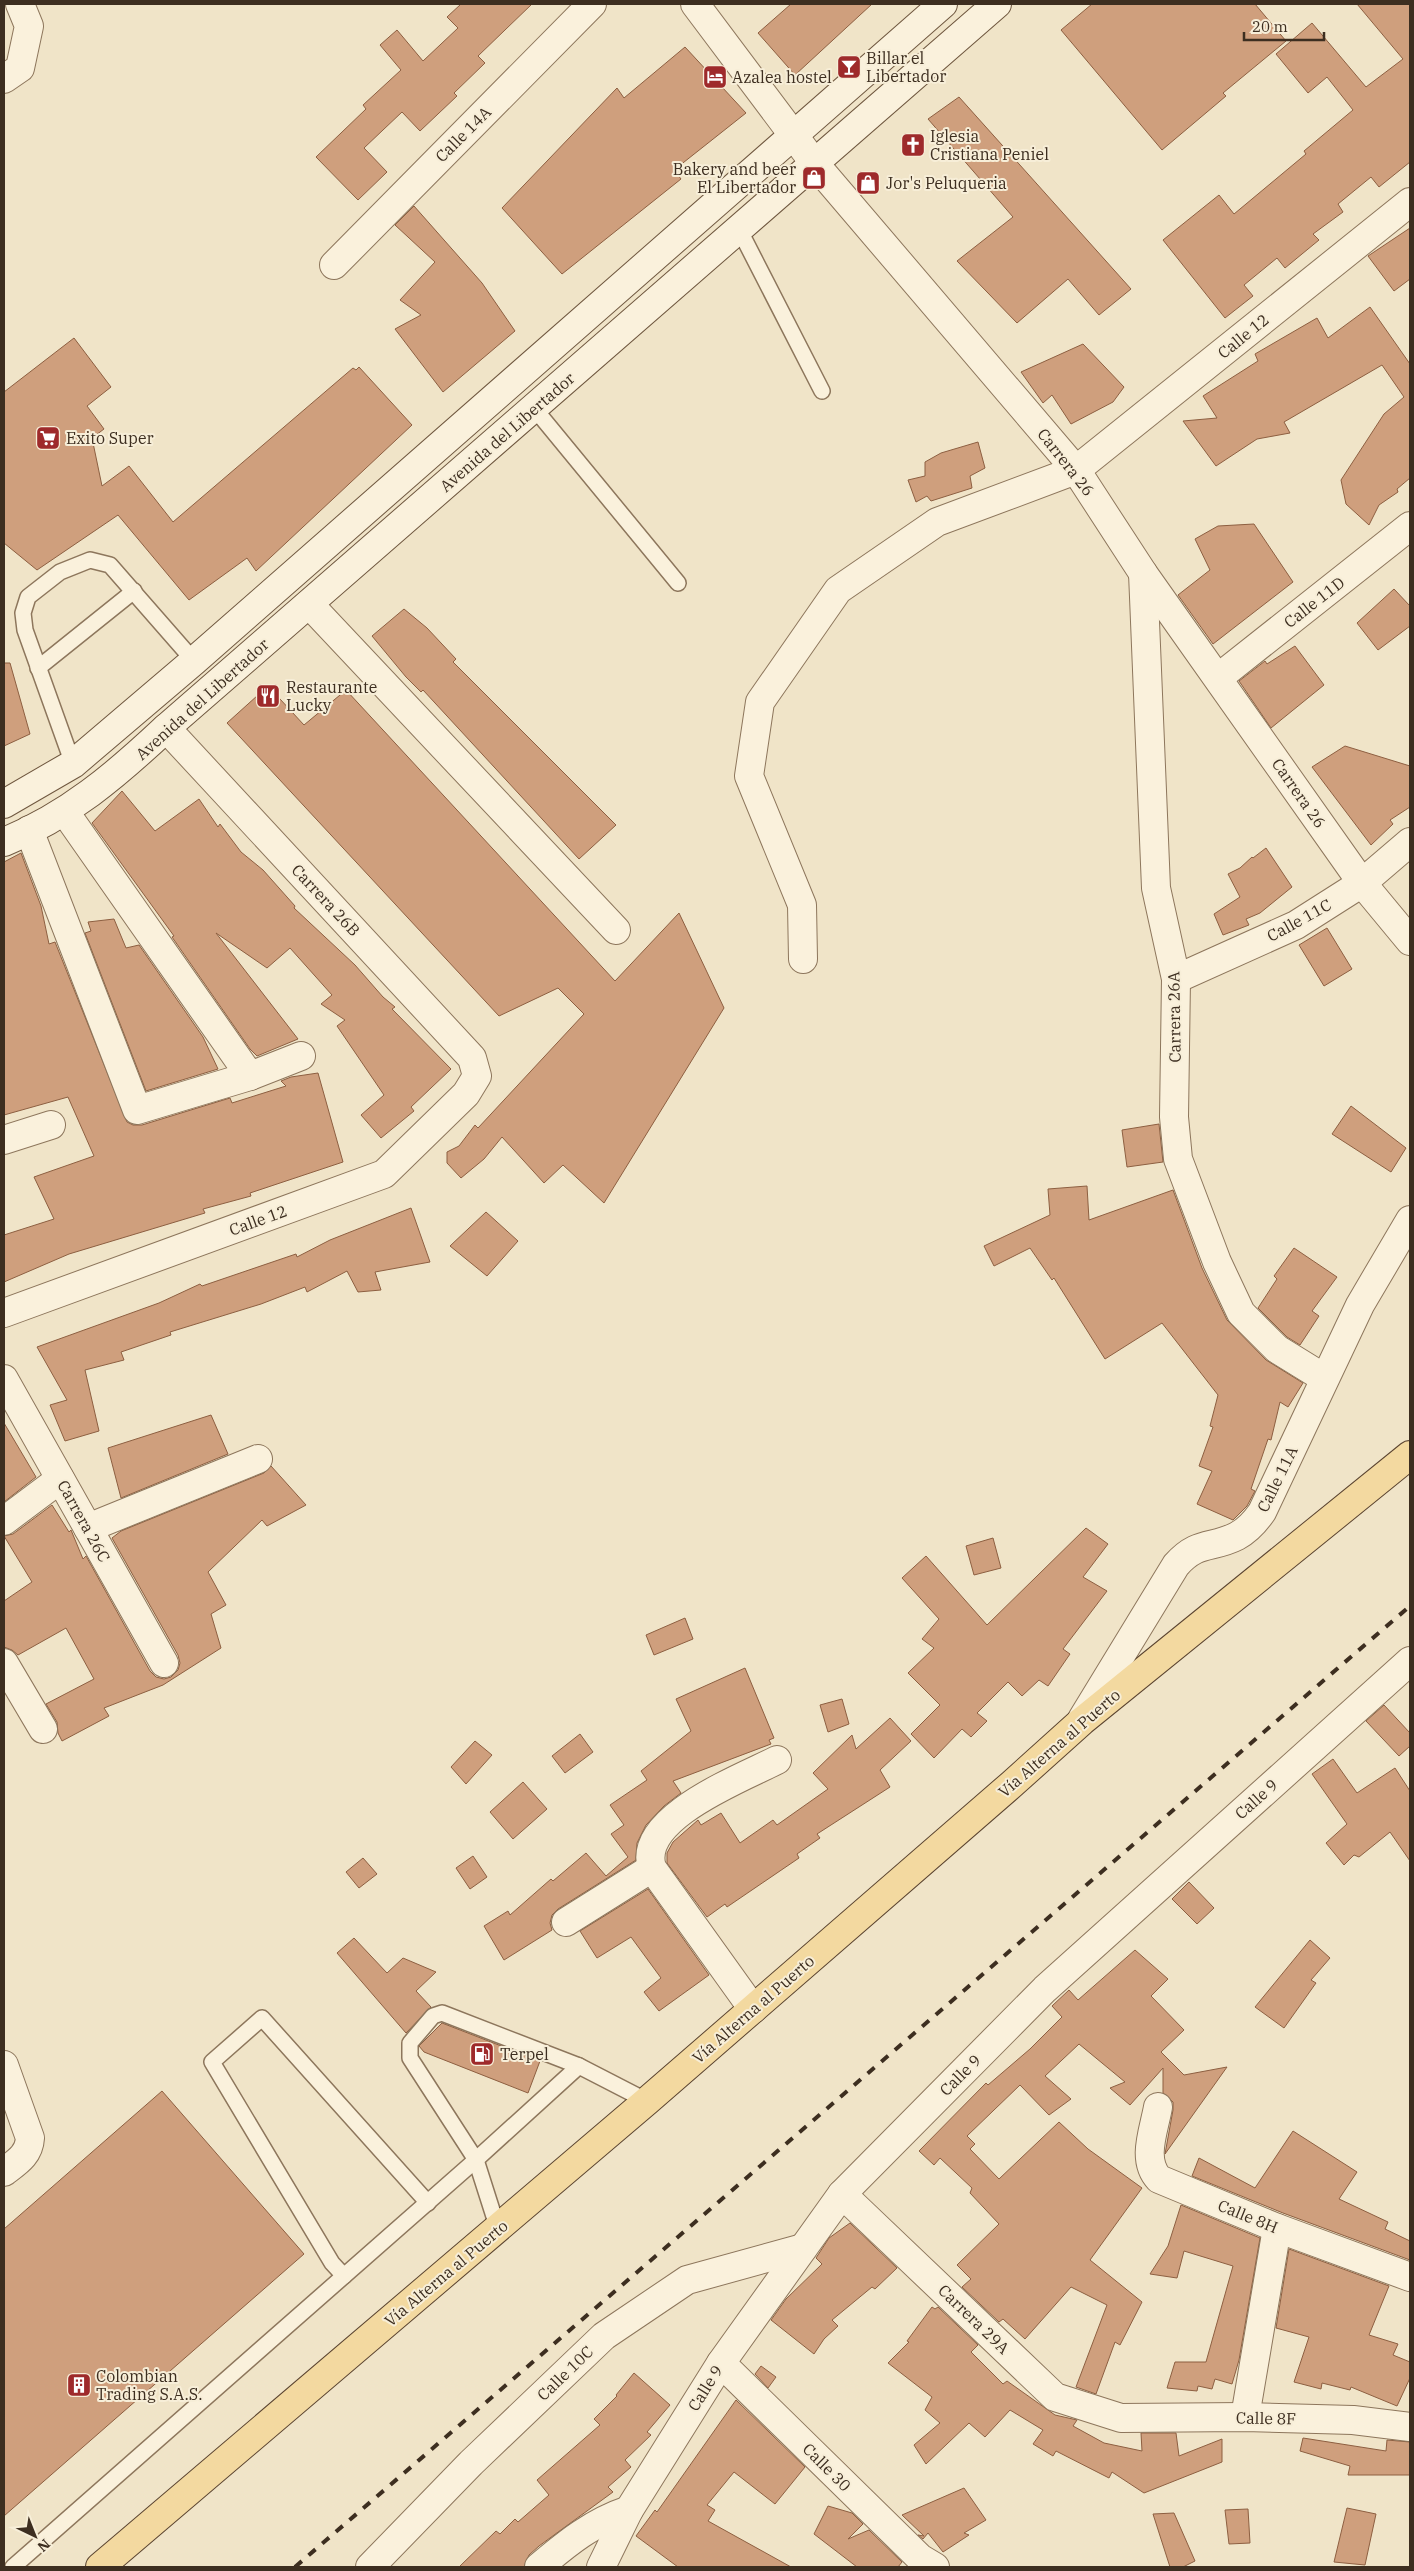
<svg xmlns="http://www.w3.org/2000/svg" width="1414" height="2571" viewBox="0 0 1414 2571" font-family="'IBM Plex Serif',serif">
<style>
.building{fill:#cf9f7d;stroke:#8d5f41}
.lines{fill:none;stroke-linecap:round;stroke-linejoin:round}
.service-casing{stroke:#8d765c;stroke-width:18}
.minor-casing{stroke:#8d765c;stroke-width:30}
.tertiary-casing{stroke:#8d765c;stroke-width:30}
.secondary-casing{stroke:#6f573f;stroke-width:30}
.primary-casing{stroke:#5b4430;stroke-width:30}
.service{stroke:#faf1dc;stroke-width:15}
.minor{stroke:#faf1dc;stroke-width:28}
.tertiary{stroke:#faf1dc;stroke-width:28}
.secondary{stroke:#faf1dc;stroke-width:28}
.primary{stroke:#f3d9a0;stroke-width:28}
.rail{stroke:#3d2e20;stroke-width:4;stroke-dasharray:9 9;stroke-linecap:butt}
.labels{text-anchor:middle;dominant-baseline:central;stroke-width:4;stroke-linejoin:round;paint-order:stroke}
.poi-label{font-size:16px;fill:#3d2e20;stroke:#f7eed8;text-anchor:start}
.street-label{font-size:16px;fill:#3d2e20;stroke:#f7eed8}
</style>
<rect width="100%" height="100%" fill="#f0e4c8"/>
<g class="building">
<path d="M461,4H532L478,56L485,63L454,93L457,96L420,131L402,112L364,148L387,172L358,200L316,157L366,109L363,105L401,70L380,45L397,30L423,61L458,28L447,17Z"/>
<path d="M791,4H872L795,75L758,33Z"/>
<path d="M1092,4H1255L1286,41L1223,93L1226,96L1162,150L1061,30Z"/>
<path d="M1357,4H1410V162L1379,187L1371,177L1338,204L1343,212L1313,234L1319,240L1285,268L1277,258L1244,285L1253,296L1225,318L1163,240L1219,195L1234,214L1306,154L1304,151L1353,110L1327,77L1308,93L1276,54L1312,23L1366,87L1403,59Z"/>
<path d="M685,47L746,113L674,170L681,179L562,274L502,208L617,88L624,98Z"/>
<path d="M959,97L1131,289L1099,315L1068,279L1017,323L957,261L1013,217L928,119Z"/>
<path d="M414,206L482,283L515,331L443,392L395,329L421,315L400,300L435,262L395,225Z"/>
<path d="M1410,228V279L1394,291L1368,256Z"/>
<path d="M1370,307L1410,364V478L1397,489L1398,492L1379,505L1369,525L1346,504L1341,480L1384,414L1404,397L1382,365L1284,422L1290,433L1257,439L1216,466L1183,421L1217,418L1203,396L1258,361L1255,354L1317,318L1328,338Z"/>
<path d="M74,338L111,387L87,406L104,429L92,438L102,486L129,466L173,522L353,368L356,370L359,367L412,425L256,571L247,558L189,600L118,515L37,570L4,543V392Z"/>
<path d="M1083,344L1124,387L1113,402L1071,424L1052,395L1043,403L1021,372Z"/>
<path d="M978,442L985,468L970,476L972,488L931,501L927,496L916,502L908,480L925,476V462L941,453Z"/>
<path d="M1254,524L1293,582L1213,644L1178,595L1210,570L1195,539L1218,526Z"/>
<path d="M1394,589L1410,606V626L1378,650L1357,623Z"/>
<path d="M404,609L427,628L456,659L453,662L616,825L579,859L423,690L421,692L406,677L372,636Z"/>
<path d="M1295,646L1324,685L1271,728L1239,681L1265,661L1267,664Z"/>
<path d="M4,663H10L30,734L4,746Z"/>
<path d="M268,686L304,725L346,690L615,981L679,913L724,1008L604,1203L563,1165L544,1183L502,1137L484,1159L461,1178L447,1163V1152L459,1146L475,1125L478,1128L584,1014L558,988L499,1016L227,723Z"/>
<path d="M1345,746L1410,766V807L1390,820L1393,824L1371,845L1312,767Z"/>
<path d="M122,791L155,831L199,799L218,827L220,824L241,852L263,870L295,906L294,908L355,965L383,997L395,1007L392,1009L451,1069L411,1107L414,1111L381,1138L361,1115L384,1095L337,1026L345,1020L321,1004L332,995L290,948L267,968L216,933L298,1039L257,1056L250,1049L172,937L174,936L92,823Z"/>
<path d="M1266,848L1292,887L1260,913L1246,919L1249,925L1223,935L1214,914L1240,897L1228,874L1240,868L1252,857L1253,858Z"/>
<path d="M21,853L41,906L49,944L55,942L127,1122L133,1125H142L230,1098L232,1103L286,1086L281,1081L291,1077L318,1073L343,1162L250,1193L251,1196L203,1209L205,1213L69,1254L4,1282V1235L54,1219L34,1177L94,1156L68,1097L4,1115V862Z"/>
<path d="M114,919L126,948L139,945L203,1037L218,1069L146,1091L85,933L91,931L88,922Z"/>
<path d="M1327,928L1352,969L1324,986L1299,945Z"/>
<path d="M1351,1106L1406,1148L1391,1172L1332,1134Z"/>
<path d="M1159,1124L1163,1162L1127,1167L1122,1130Z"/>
<path d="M1087,1186L1089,1220L1173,1190L1202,1268L1227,1320L1266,1360L1303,1383L1288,1407L1280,1402L1271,1440L1268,1439L1251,1489L1255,1491L1247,1506L1233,1520L1197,1504L1212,1471L1199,1466L1213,1427L1210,1426L1218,1395L1162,1323L1105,1359L1054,1278L1052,1280L1030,1248L994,1266L984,1246L1050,1215L1048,1189Z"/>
<path d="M411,1208L430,1262L375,1272L381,1290L358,1292L347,1271L307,1292L305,1287L261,1304L170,1332L171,1335L121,1352L124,1360L85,1370L99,1431L65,1441L50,1405L67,1400L37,1347L159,1303L200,1284L202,1286L296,1254L297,1257L330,1240Z"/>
<path d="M486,1212L518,1241L487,1276L450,1246Z"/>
<path d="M1294,1248L1337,1277L1312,1311L1319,1316L1300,1345L1287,1337L1258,1308L1277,1279L1274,1276Z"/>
<path d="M211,1415L228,1454L121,1498L108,1448Z"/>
<path d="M4,1423L36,1477L4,1502Z"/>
<path d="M271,1466L306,1505L267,1526L262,1520L208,1572L226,1605L211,1614L221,1648L163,1685L104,1708L109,1716L62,1741L58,1733L57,1722L46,1704L94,1679L66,1628L18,1655L12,1650L4,1647V1601L32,1582L4,1536L13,1534L52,1505L69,1532L71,1530L83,1559L86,1556L150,1671L156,1677L164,1679L171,1677L178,1670L180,1663L178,1655L112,1538L121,1531L264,1473Z"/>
<path d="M1086,1528L1108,1544L1083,1577L1107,1591L1063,1649L1070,1654L1048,1686L1039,1680L1022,1696L1008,1682L977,1713L987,1721L971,1737L962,1729L934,1758L911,1734L940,1705L908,1673L934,1648L922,1639L939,1619L902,1578L926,1556L987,1625Z"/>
<path d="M993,1538L1001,1568L974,1575L966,1546Z"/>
<path d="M685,1618L693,1639L654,1655L646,1635Z"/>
<path d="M745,1668L774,1738L769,1740L771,1744L673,1781L681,1793L664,1806L646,1825L637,1843L636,1860L558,1909L552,1915L550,1923L552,1930L504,1960L484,1926L508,1911L510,1915L551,1879L553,1881L586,1853L606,1876L628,1857L611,1834L624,1825L610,1805L647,1780L641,1771L691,1731L676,1699Z"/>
<path d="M842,1699L849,1724L828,1732L820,1705Z"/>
<path d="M1384,1705L1410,1733V1746L1399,1756L1366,1721Z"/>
<path d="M890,1718L911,1741L880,1770L890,1787L817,1834L820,1838L797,1854L799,1858L727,1907L725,1904L707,1917L667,1863V1853L673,1842L698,1820L701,1825L721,1813L740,1843L773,1820L777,1825L828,1789L813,1773L852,1735L856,1749Z"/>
<path d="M580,1734L593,1752L565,1773L552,1756Z"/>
<path d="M475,1741L492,1755L466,1784L451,1767Z"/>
<path d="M1333,1759L1357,1793L1395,1768L1410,1791V1861L1390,1832L1359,1857L1354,1855L1344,1865L1326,1843L1347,1824L1312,1774Z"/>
<path d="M523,1782L547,1809L513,1839L490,1812Z"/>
<path d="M473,1856L487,1877L470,1889L456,1868Z"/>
<path d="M363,1858L377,1874L359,1888L346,1872Z"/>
<path d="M1189,1882L1214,1908L1197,1924L1172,1899Z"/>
<path d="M648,1889L709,1975L659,2011L644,1992L661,1978L631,1937L597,1958L580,1931Z"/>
<path d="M354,1938L387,1973L403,1958L436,1972L416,1991L431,2007L406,2033L337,1953Z"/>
<path d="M1310,1940L1330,1958L1311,1980L1316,1983L1284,2028L1255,2007Z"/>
<path d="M1135,1950L1168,1979L1151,1996L1184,2030L1161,2052L1184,2075L1227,2067L1165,2154L1173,2110V2102L1163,2093V2068L1130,2105L1110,2088L1125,2082L1079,2044L1045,2076L1071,2099L1049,2115L1020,2085L967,2136L975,2144L970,2149L999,2179L1059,2122L1088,2149L1142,2188L1090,2260L1142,2302L1120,2345L1115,2342L1096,2394L1076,2387L1107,2305L1071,2287L1025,2339L1003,2319L999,2322L962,2287L971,2279L957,2265L999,2224L970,2193L972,2188L940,2158L934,2165L919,2151L986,2083L988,2085L1030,2049L1062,2017L1052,2006L1069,1990L1078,2000Z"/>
<path d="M442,2023L540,2061L528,2093L424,2052L419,2046Z"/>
<path d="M162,2091L304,2254L4,2516V2229Z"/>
<path d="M1293,2131L1357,2172L1339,2199L1388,2222L1385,2229L1410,2241V2260L1283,2213L1192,2176L1199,2158L1255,2188Z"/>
<path d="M1181,2205L1260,2238L1239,2360L1232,2384L1215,2379L1212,2389L1198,2386L1197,2391L1167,2388L1175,2362H1206L1233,2266L1184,2251L1177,2278L1150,2274L1168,2246Z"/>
<path d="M850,2223L897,2268L875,2289L872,2287L832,2320L838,2326L824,2339L814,2354L771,2320L786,2299L822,2264L816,2258L829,2238Z"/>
<path d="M1289,2249L1389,2286L1369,2335L1398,2344L1393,2355L1410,2362V2378L1397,2406L1351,2387L1350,2390L1322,2383L1321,2389L1294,2382L1309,2337L1276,2328Z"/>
<path d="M932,2307L935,2309L938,2307L978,2345L971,2352L1003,2384L1007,2381L1055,2415L1077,2420L1073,2426L1104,2443L1142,2451L1141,2433H1176L1179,2456L1222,2439V2462L1144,2493L1112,2472L1109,2478L1056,2451L1053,2456L1033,2444L1043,2430L1010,2410L985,2437L969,2423L926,2464L914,2445L940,2423L925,2410L932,2397L888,2363L909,2342L907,2341Z"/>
<path d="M761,2366L776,2377L768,2388L755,2374Z"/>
<path d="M634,2373L670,2405L647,2432L651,2435L625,2460L631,2467L608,2487L613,2492L539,2546L529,2555L524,2567H459L496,2531L500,2534L515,2519L518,2522L549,2495L537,2480L600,2425L594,2419L617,2396L616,2395Z"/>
<path d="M736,2400L805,2467L775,2504L734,2472L707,2505L715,2510L708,2521L791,2567H678L636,2536L655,2510L657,2512Z"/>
<path d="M1303,2438L1386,2451L1387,2440L1410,2442V2475H1348L1350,2466L1300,2451Z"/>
<path d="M964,2488L986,2520L964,2533L969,2535L943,2552L928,2533L923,2539L918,2535L924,2536L902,2515Z"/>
<path d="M828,2506L852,2513L863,2524L848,2539L869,2530L902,2562L898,2567H857L814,2534Z"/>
<path d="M1347,2508L1376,2514L1365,2565L1334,2562Z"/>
<path d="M1248,2509L1250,2543L1229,2544L1225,2510Z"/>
<path d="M1174,2513L1195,2561L1183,2567H1170L1153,2514Z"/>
</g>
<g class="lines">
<defs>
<g id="service">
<path d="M739,229L822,391"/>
<path d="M534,408L678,583"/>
<path d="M38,668L134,591"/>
<path d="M73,764L25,630L23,613L28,597L60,572L90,560L110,565L194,661"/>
<path d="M498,2229L476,2160L410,2058V2043L433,2016L442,2013L579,2066"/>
<path d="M344,2276L332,2263L212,2062L262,2018L428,2203"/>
<path d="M13,2567L469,2166L579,2066L647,2101"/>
</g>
<g id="minor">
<path d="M695,4L815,164L1076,470L1143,573L1362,883L1410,941"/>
<path d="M4,79L20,68L29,26L20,4"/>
<path d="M334,265L592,4"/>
<path d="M1143,573L1156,888L1176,979L1174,1117L1178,1159L1217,1262L1241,1313L1277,1349L1324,1378"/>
<path d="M309,604L616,930"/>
<path d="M1218,678L1410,526"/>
<path d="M65,812L250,1076"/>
<path d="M29,830L137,1110L250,1076L301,1056"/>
<path d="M803,959L802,905L749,776L760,702L838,590L937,522L1076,470L1410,202"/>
<path d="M1176,979L1296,925L1362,883L1410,842"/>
<path d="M4,1140L51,1125"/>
<path d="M4,1313L384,1174L466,1094L477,1076L472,1058L166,728"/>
<path d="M4,1379L164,1663"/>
<path d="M4,1521L60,1479"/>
<path d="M88,1528L258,1459"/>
<path d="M4,1663L43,1729"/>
<path d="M1082,1719L1176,1565C1198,1540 1212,1549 1237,1536C1248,1530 1255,1522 1262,1512L1360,1305L1410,1220"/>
<path d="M566,1922L652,1868"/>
<path d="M753,2009L652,1868C636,1818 742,1778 777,1760"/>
<path d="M4,2065L30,2138C29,2155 17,2162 4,2172"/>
<path d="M1158,2107C1154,2130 1141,2160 1159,2179L1277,2228L1410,2277"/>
<path d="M842,2194L1055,2397L1121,2418L1245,2417L1353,2420L1410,2427"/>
<path d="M721,2363L920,2558L935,2567"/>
<path d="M1245,2417L1277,2228"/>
<path d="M370,2567L471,2463L604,2336L687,2280L803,2248"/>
<path d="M539,2567C567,2543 593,2522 629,2510"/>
</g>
<path id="tertiary" d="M601,2567L629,2510L721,2363L842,2194L1045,1989L1410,1661"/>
<g id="secondary">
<path d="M4,804L73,764L194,661L943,4"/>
<path d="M4,842C68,816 116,775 166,728L997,4"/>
</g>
<path id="primary" d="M100,2567L647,2101L1012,1784L1082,1721L1410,1455"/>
</defs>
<use href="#service" class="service-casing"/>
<use href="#minor" class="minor-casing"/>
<use href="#tertiary" class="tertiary-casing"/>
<use href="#secondary" class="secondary-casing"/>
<use href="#primary" class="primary-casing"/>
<use href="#service" class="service"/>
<use href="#minor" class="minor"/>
<use href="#tertiary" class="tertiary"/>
<use href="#secondary" class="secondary"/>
<use href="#primary" class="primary"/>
<path class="rail" d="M295,2567L1410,1606"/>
</g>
<defs>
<symbol id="bar-square" viewBox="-11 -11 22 22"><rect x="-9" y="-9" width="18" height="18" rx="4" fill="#9e2a2b" stroke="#f7eed8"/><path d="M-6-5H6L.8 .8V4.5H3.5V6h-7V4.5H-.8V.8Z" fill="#fff"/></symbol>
<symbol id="hotel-square" viewBox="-11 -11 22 22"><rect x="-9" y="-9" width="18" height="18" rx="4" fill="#9e2a2b" stroke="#f7eed8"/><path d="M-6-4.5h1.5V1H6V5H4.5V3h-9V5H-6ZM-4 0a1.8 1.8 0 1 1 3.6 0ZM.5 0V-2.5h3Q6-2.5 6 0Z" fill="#fff"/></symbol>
<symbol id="church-square" viewBox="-11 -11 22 22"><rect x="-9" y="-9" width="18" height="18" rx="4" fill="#9e2a2b" stroke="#f7eed8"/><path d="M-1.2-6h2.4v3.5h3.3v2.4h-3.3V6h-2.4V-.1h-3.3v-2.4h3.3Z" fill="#fff"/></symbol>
<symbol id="shop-square" viewBox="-11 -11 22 22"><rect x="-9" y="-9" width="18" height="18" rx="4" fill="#9e2a2b" stroke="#f7eed8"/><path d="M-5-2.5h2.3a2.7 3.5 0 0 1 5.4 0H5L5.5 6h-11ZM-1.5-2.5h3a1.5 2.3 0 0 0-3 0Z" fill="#fff"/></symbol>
<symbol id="supermarket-square" viewBox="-11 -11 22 22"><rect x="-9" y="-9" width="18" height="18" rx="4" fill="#9e2a2b" stroke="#f7eed8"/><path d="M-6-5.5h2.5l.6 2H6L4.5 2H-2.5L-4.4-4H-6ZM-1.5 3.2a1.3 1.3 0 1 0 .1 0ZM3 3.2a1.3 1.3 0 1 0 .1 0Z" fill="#fff"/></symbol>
<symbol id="restaurant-square" viewBox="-11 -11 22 22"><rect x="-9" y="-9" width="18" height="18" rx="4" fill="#9e2a2b" stroke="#f7eed8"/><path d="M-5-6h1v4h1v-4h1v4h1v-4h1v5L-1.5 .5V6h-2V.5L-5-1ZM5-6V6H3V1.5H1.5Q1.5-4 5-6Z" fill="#fff"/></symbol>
<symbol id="fuel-square" viewBox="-11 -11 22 22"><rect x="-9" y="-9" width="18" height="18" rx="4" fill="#9e2a2b" stroke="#f7eed8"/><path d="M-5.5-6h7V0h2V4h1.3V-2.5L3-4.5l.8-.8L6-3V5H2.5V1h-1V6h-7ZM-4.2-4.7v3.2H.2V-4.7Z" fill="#fff"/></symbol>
<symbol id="building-square" viewBox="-11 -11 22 22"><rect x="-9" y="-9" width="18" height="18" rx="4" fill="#9e2a2b" stroke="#f7eed8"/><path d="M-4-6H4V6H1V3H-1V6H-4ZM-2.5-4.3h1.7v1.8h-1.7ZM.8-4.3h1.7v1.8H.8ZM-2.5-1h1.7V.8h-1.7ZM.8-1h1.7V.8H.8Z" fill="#fff"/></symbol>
</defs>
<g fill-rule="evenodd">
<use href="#bar-square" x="835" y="53" width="28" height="28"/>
<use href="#hotel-square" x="701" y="63" width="28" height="28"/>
<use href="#church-square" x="899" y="131" width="28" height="28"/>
<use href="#shop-square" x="800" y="164" width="28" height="28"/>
<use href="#shop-square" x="854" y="169" width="28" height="28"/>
<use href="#supermarket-square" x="34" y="424" width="28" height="28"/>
<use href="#restaurant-square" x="254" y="682" width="28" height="28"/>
<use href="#fuel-square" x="468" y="2040" width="28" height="28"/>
<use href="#building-square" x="65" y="2371" width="28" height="28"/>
</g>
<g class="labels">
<g class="poi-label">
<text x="866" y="58">Billar el<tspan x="866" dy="18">Libertador</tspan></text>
<text x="732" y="77">Azalea hostel</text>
<text x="930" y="136">Iglesia<tspan x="930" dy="18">Cristiana Peniel</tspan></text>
<text x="796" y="169" text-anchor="end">Bakery and beer<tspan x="796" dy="18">El Libertador</tspan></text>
<text x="886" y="183">Jor's Peluqueria</text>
<text x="66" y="438">Exito Super</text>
<text x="286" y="687">Restaurante<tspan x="286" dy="18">Lucky</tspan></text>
<text x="500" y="2054">Terpel</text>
<text x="96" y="2376">Colombian<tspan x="96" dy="18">Trading S.A.S.</tspan></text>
</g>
<g class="street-label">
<text transform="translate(463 134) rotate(-45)">Calle 14A</text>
<text transform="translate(1243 336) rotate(-39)">Calle 12</text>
<text transform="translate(507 432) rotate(-41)">Avenida del Libertador</text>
<text transform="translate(1066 462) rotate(52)">Carrera 26</text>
<text transform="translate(1314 602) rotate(-38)">Calle 11D</text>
<text transform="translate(202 699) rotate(-42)">Avenida del Libertador</text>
<text transform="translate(1299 793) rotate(55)">Carrera 26</text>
<text transform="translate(326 900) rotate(47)">Carrera 26B</text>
<text transform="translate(1299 920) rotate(-29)">Calle 11C</text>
<text transform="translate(1174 1017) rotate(-91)">Carrera 26A</text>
<text transform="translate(258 1220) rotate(-20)">Calle 12</text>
<text transform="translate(1277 1479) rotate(-64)">Calle 11A</text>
<text transform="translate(84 1521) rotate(61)">Carrera 26C</text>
<text transform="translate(1059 1743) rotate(-41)">Vía Alterna al Puerto</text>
<text transform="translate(1256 1799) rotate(-42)">Calle 9</text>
<text transform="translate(753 2009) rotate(-41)">Vía Alterna al Puerto</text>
<text transform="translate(960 2075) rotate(-45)">Calle 9</text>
<text transform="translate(1248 2216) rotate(22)">Calle 8H</text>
<text transform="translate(446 2273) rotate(-40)">Vía Alterna al Puerto</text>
<text transform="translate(974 2319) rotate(44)">Carrera 29A</text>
<text transform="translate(565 2373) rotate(-44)">Calle 10C</text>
<text transform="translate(705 2388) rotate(-58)">Calle 9</text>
<text transform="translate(1266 2418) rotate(1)">Calle 8F</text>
<text transform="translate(827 2467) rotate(45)">Calle 30</text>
</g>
</g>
<rect width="1414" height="2571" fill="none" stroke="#3d2e20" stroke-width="10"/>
<g transform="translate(35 2536) rotate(137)" stroke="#f7eed8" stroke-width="4" paint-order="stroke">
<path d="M0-4L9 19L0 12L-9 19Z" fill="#3d2e20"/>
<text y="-8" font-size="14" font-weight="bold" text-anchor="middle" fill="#3d2e20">N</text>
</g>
<path d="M1244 32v8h80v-8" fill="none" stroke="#3d2e20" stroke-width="2.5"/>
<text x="1252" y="32" font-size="15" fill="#3d2e20" stroke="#f7eed8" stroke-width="4" paint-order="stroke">20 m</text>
</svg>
